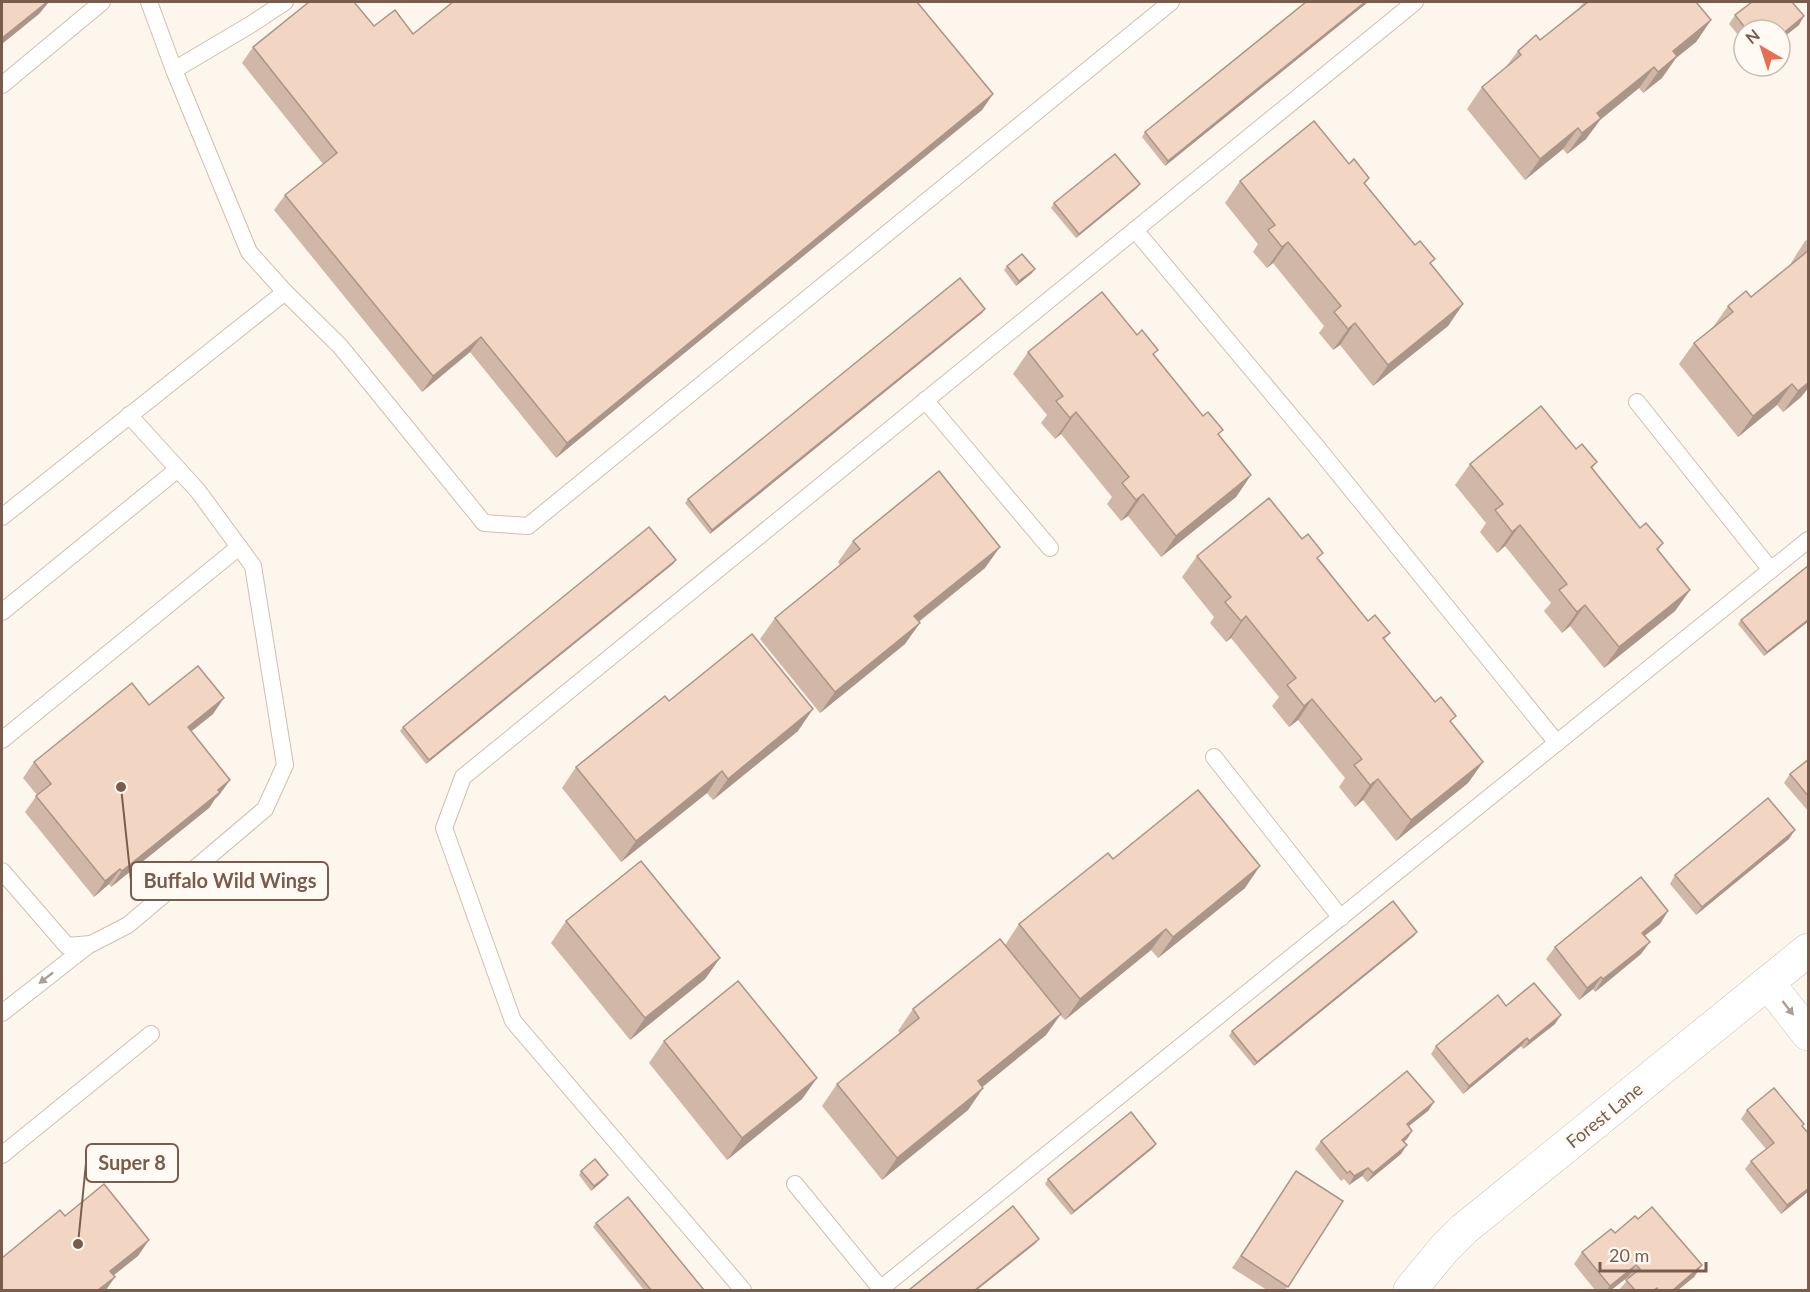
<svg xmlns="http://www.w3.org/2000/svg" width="1810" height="1292" viewBox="0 0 1810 1292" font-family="Lato,sans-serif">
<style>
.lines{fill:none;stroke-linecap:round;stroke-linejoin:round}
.service-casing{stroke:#d1beb0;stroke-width:18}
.minor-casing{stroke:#d1beb0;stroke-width:34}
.service{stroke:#fff;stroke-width:16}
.minor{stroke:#fff;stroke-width:33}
.wall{fill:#d1b7a8}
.shaded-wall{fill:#aa9588}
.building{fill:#f3d5c3;stroke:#aa9588;stroke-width:1.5}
.oneway{fill:#af9d94}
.labels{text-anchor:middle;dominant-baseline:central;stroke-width:4.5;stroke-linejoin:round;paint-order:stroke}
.street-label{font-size:18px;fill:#7a5c4d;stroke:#fffaf3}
.leader{fill:none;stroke:#7a5c4d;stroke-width:2}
.callout-dot{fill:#7a5c4d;stroke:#fffaf3;stroke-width:2}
.callout{fill:#fffaf3;stroke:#7a5c4d;stroke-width:2}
.callout-label{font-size:20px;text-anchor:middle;font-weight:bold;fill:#7a5c4d}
</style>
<rect width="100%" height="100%" fill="#fdf6ec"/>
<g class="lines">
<defs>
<g id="service">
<path d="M149,2L174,70L249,252L285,292L340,346L484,523L528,526L1171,2"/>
<path d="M174,70L250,25L285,2"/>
<path d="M2,85L102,2"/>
<path d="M1135,230L1316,446L1557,743"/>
<path d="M925,400L1050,548"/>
<path d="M1637,402L1771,570"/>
<path d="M2,517L285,292"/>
<path d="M2,612L178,469"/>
<path d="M2,740L239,547"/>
<path d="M1214,757L1341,918"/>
<path d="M2,871L67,946L91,944L128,925L265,809L285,765L253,566L198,491L129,415"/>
<path d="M2,1013L90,944"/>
<path d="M2,1155L151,1034"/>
<path d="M795,1184L881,1289"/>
<path d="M743,1290L513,1021L444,828L463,777L1415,2"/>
<path d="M879,1290L1808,540"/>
</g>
<g id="minor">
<path d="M1768,983L1808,1034"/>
<path d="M1410,1290L1444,1249L1464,1229L1808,950"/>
</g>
</defs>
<use href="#service" class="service-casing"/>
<use href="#minor" class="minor-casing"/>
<use href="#service" class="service"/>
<use href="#minor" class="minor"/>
</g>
<g class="wall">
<path d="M1306,2H1368L1165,166L1142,137L1145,132Z"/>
<path d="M1584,2H1696L1711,20L1696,42L1676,58L1662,78L1643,93L1639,88L1600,120L1586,139L1567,154L1563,149L1525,180L1467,109L1482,87L1505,68L1518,51L1540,40L1579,8Z"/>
<path d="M1735,15L1799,25L1780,40V30H1744V42L1729,24Z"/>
<path d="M374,26L413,34L993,94L982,110L556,458L470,352L422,392L274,210L285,195L323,164L242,63L253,47Z"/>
<path d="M1349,164L1369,178L1365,184L1463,304L1448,326L1373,386L1340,345L1333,350L1319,333L1324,326L1273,263L1267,268L1253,252L1258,244L1225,203L1240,181Z"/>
<path d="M1137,188L1076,238L1051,208L1054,203Z"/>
<path d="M1809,239V387L1801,397L1783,412L1777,405L1738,437L1679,364L1694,343L1713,327L1728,306L1751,297L1792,264L1791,263L1805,241Z"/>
<path d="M1007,266L1032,273L1016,286L1004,270Z"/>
<path d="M985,309L982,313L710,534L685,503L688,499Z"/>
<path d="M1028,352L1154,355L1251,475L1236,497L1161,557L1128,516L1121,521L1107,504L1112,497L1061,434L1055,439L1041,423L1047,415L1013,374Z"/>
<path d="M1576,449L1597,462L1592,469L1640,528L1663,543L1658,550L1690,590L1675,611L1604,668L1570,626L1562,633L1544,611L1551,603L1505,546L1497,553L1480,532L1486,523L1455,485L1470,464Z"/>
<path d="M853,541L985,568L919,622L905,644L820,713L760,639L775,618L840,565L838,562Z"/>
<path d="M1197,556L1319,559L1368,621L1390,633L1384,640L1483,762L1468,783L1396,841L1363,800L1355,807L1339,787L1345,778L1298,720L1289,727L1272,706L1279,697L1231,638L1226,642L1210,623L1214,617L1182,577Z"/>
<path d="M676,560L673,564L426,764L400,731L403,727Z"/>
<path d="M1809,565V621L1764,656L1738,624L1741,620Z"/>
<path d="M669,701L798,731L713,800L707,793L621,862L562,788L576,767Z"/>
<path d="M149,705L213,714L191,731L230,780L219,795L215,799L209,808L111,887L109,884L94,897L25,812L37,795L23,778L34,762Z"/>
<path d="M1809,759V812L1784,783L1790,774Z"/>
<path d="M1789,839L1696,915L1670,884L1675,875Z"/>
<path d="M1113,859L1245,888L1158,958L1151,950L1065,1020L1060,1015L1046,1035L982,1087L983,1088L968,1110L882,1180L822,1106L837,1084L900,1033L898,1031L913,1009L1005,945L1019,924Z"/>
<path d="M1668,911L1660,924L1644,936L1641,954L1595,992L1593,989L1579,1000L1546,959L1555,947Z"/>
<path d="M566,921L720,958L705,979L630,1040L551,943Z"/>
<path d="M1414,936L1254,1066L1229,1036L1232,1031Z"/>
<path d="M1506,1006L1555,1024L1523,1049L1521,1046L1463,1094L1431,1054L1436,1046Z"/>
<path d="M664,1041L817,1078L802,1099L727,1160L649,1063Z"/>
<path d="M1434,1102L1428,1111L1409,1126L1412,1131L1407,1139L1404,1142L1401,1154L1367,1182L1362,1176L1349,1185L1344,1179L1341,1181L1315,1149L1321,1141Z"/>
<path d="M1747,1110L1804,1124L1802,1126L1809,1134V1191L1781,1214L1745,1169L1751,1161L1766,1149L1741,1119Z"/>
<path d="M1156,1144L1153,1148L1071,1215L1045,1184L1048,1179Z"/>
<path d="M581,1171L608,1175L605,1179L591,1191L579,1175Z"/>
<path d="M1296,1171L1343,1201L1285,1290H1267L1232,1268Z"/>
<path d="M1638,1219L1702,1265L1694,1277L1678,1290H1619L1629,1278L1628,1277L1611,1290H1595L1574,1264L1582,1252L1615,1233Z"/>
<path d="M596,1223L704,1290H644L593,1227Z"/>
</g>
<g class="shaded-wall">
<path d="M44,2H49L39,14L2,44V38Z"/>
<path d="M1365,2H1368L1165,166L1168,161Z"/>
<path d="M1804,16L1799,25L1780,40V36Z"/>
<path d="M1711,20L1696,42L1676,58L1662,78L1643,93L1673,51Z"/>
<path d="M1654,67L1639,88L1600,120L1586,139L1567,154L1597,113Z"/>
<path d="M993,94L982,110L556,458L567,443Z"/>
<path d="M1578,128L1563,149L1525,180L1540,159Z"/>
<path d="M1140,184L1137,188L1076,238L1079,234Z"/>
<path d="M1288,242L1273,263L1267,268L1282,247Z"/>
<path d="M1035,269L1032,273L1016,286L1019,281Z"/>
<path d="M1463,304L1448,326L1373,386L1388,365Z"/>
<path d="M985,309L982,313L710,534L712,530Z"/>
<path d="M1355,323L1340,345L1333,350L1348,329Z"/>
<path d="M481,337L470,352L422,392L433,376Z"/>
<path d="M1809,382V387L1801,397L1783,412L1798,391Z"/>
<path d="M1792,384L1777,405L1738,437L1753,416Z"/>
<path d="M1076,412L1061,434L1055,439L1070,418Z"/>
<path d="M1251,475L1236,497L1161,557L1176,536Z"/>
<path d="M1143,494L1128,516L1121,521L1136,500Z"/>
<path d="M1520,525L1505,546L1497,553L1512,532Z"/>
<path d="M1000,547L985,568L899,637L914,616Z"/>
<path d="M676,560L673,564L426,764L429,760Z"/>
<path d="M1690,590L1675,611L1604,668L1619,647Z"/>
<path d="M1585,605L1570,626L1562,633L1577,612Z"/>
<path d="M1246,616L1231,638L1226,642L1241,621Z"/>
<path d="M1809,619V621L1764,656L1767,652Z"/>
<path d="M920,623L905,644L820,713L835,692Z"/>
<path d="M224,698L213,714L177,743L188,727Z"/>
<path d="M1312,699L1298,720L1289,727L1304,706Z"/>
<path d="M813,709L798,731L713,800L728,779Z"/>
<path d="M1483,762L1468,783L1396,841L1411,820Z"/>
<path d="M722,771L707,793L621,862L636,841Z"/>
<path d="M1378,779L1363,800L1355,807L1370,785Z"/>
<path d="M230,780L219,795L215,799L209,808L111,887L122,871Z"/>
<path d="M1795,830L1789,839L1696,915L1702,907Z"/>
<path d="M1260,866L1245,888L1158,958L1173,937Z"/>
<path d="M120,869L109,884L94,897L105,881Z"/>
<path d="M1668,911L1660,924L1633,945L1642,933Z"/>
<path d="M1166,929L1151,950L1065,1020L1080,999Z"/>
<path d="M1417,932L1414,936L1254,1066L1257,1062Z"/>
<path d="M1650,942L1641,954L1595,992L1603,979Z"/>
<path d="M720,958L705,979L630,1040L645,1018Z"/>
<path d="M1601,977L1593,989L1579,1000L1587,988Z"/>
<path d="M1061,1014L1046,1035L963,1103L978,1081Z"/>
<path d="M1561,1015L1555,1024L1523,1049L1529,1041Z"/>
<path d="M1527,1038L1521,1046L1463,1094L1469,1086Z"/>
<path d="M817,1078L802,1099L727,1160L742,1138Z"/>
<path d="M983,1088L968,1110L882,1180L897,1158Z"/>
<path d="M1434,1102L1428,1111L1401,1132L1407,1124Z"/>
<path d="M1412,1131L1407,1139L1396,1148L1402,1140Z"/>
<path d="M1156,1144L1153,1148L1071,1215L1074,1211Z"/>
<path d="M1407,1145L1401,1154L1367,1182L1373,1173Z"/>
<path d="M1368,1168L1362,1176L1349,1185L1354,1176Z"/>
<path d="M608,1175L605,1179L591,1191L594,1186Z"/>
<path d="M1809,1188V1191L1781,1214L1787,1205Z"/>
<path d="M1039,1239L1036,1243L977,1290H975Z"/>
<path d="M149,1240L138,1256L99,1287L110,1271Z"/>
<path d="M1636,1265L1628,1277L1611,1290H1607L1610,1286Z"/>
<path d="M1702,1265L1694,1277L1678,1290H1673Z"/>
<path d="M115,1277L106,1290H98Z"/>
</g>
<g class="building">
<path d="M2,2H47L2,38Z"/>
<path d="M309,2H354L374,26L395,10L413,34L453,2H917L993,94L567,443L481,337L433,376L285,195L337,153L253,47Z"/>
<path d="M1306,2H1365L1168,161L1145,132Z"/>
<path d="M1588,2H1696L1711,20L1673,51L1677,56L1658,72L1654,67L1597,113L1601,118L1582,133L1578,128L1540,159L1482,87L1521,55L1518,51L1536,35L1540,40Z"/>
<path d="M1752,2H1792L1804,16L1780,36V30H1747L1735,15Z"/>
<path d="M1314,121L1349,164L1354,159L1369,178L1364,183L1415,245L1420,241L1435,259L1430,263L1463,304L1388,365L1355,323L1348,329L1334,312L1341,306L1288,242L1282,247L1268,230L1275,225L1240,181Z"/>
<path d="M1115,154L1140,184L1079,234L1054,203Z"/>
<path d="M1809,250V382L1798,391L1792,384L1753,416L1694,343L1733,312L1728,306L1746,291L1751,297Z"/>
<path d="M1022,254L1035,269L1019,281L1007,266Z"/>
<path d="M960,278L985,309L712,530L688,499Z"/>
<path d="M1102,292L1137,335L1142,330L1158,350L1153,354L1203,416L1208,412L1223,430L1218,434L1251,475L1176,536L1143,494L1136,500L1122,483L1129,477L1076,412L1070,418L1056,401L1063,396L1028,352Z"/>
<path d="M1541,406L1576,449L1582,444L1597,462L1591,467L1640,528L1646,523L1663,543L1657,549L1690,590L1619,647L1585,605L1577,612L1559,590L1567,584L1520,525L1512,532L1495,510L1503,504L1470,464Z"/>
<path d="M939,471L1000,547L914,616L920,623L835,692L775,618L860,549L853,541Z"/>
<path d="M1269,498L1302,539L1308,534L1323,553L1317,558L1368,621L1375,615L1390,633L1383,638L1435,702L1441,697L1456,716L1450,721L1483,762L1411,820L1378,779L1370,785L1354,765L1362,759L1312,699L1304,706L1287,685L1296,678L1246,616L1241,621L1225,602L1231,597L1197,556Z"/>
<path d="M649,527L676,560L429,760L403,727Z"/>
<path d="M1809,565V619L1767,652L1741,620Z"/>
<path d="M752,634L813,709L728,779L722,771L636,841L576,767L665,696L669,701Z"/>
<path d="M198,666L224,698L188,727L230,780L218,790L220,792L122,871L120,869L105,881L36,796L51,784L34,762L132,683L149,705Z"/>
<path d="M1809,759V797L1790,774Z"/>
<path d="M1198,790L1260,866L1173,937L1166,929L1080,999L1019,924L1108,853L1113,859Z"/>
<path d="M1768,798L1795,830L1702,907L1675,875Z"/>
<path d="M641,861L720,958L645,1018L566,921Z"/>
<path d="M1641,877L1668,911L1642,933L1650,942L1603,979L1601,977L1587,988L1555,947Z"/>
<path d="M1393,901L1417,932L1257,1062L1232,1031Z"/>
<path d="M1000,939L1061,1014L978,1081L983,1088L897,1158L837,1084L919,1018L913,1009Z"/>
<path d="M738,981L817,1078L742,1138L664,1041Z"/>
<path d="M1534,983L1561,1015L1529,1041L1527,1038L1469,1086L1436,1046L1498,995L1506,1006Z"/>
<path d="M1407,1071L1434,1102L1407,1124L1412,1131L1402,1140L1407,1145L1373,1173L1368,1168L1354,1176L1350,1171L1347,1173L1321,1141Z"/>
<path d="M1774,1088L1804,1124L1802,1126L1809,1134V1188L1787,1205L1751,1161L1774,1143L1747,1110Z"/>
<path d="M1131,1112L1156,1144L1074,1211L1048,1179Z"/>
<path d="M595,1159L608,1175L594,1186L581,1171Z"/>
<path d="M1296,1171L1343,1201L1288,1287L1241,1256Z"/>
<path d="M104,1184L149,1240L110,1271L115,1277L98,1290H2V1258L60,1210L65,1216Z"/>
<path d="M628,1197L704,1290H651L596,1223Z"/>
<path d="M1013,1206L1039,1239L975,1290H909Z"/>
<path d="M1652,1207L1702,1265L1673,1290H1658L1657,1288L1654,1290H1635L1626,1280L1640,1269L1636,1265L1610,1286L1582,1252L1611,1229L1615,1233L1635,1216L1638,1219Z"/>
</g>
<defs><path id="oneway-solid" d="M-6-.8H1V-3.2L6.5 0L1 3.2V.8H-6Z" transform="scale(1.5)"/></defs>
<g class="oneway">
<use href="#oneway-solid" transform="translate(46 978) rotate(142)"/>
<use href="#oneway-solid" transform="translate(1788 1008) rotate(52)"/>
</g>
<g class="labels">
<g class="street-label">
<text transform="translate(1604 1115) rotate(-39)">Forest Lane</text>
</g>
</g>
<path class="leader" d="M121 787L131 881M78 1244L86 1163"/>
<g class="callout-dot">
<circle cx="121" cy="787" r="6"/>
<circle cx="78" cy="1244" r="6"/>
</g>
<g class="callout">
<rect x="131" y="862" width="197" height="38" rx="6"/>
<rect x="86" y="1144" width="92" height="38" rx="6"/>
</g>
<g class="callout-label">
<text x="230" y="888">Buffalo Wild Wings</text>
<text x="132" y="1170">Super 8</text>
</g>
<rect width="1810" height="1292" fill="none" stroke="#7a5c4d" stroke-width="6"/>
<g transform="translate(1762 48) rotate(321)"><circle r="28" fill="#fffaf3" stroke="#cabbb1" stroke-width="1.5"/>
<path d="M0-4.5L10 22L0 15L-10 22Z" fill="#e76f51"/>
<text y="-9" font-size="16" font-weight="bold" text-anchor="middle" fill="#7a5c4d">N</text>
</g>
<path d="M1600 1262v9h106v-9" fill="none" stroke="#7a5c4d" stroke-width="3"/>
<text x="1609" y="1262" font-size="18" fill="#7a5c4d" stroke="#fffaf3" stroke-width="4.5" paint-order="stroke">20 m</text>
</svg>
